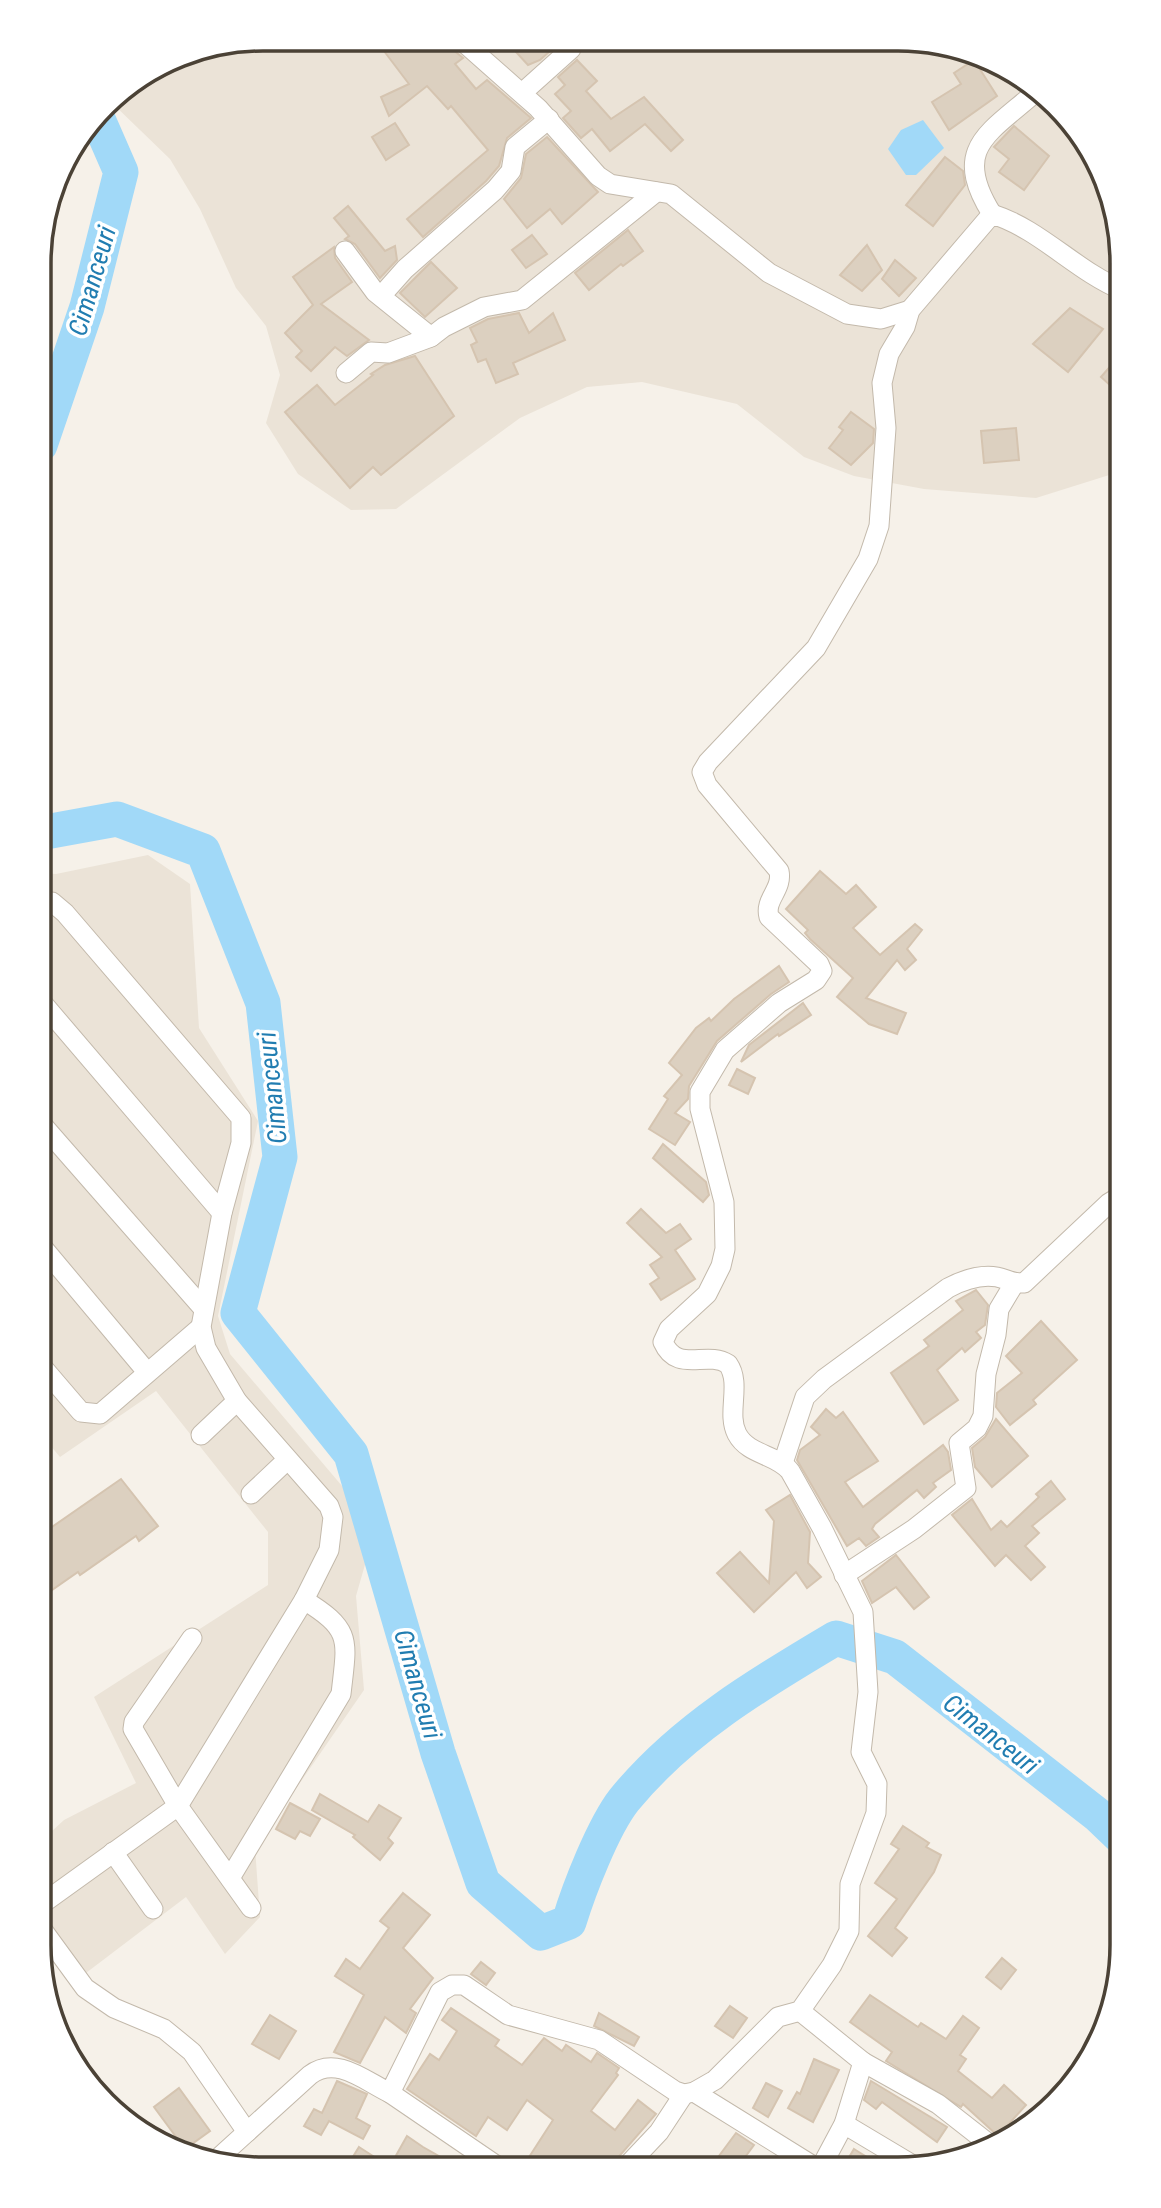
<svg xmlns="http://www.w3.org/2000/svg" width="1161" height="2208" viewBox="0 0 1161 2208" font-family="'Roboto Condensed',sans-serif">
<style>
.residential{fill:#ebe3d7}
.water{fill:#a1d9f8}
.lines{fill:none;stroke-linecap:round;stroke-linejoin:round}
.river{stroke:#a1d9f8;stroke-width:35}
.building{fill:#dcd0c0;stroke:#d5c4b0;stroke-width:2}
.minor-casing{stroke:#c3b9ab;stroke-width:21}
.minor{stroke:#fff;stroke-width:19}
.labels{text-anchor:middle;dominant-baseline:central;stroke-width:7;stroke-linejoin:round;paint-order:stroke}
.water-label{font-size:26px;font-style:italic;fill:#217db1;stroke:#fff}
.rim{fill:none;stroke:#4b4236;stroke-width:3.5}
</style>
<rect width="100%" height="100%" fill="#f6f1e9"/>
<g class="residential">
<path d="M263,39L942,43L1046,94L1111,191L1122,263V471L1036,498L924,489L854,476L804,457L737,404L642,382L587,387L520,418L396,509L351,510L298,474L266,423L280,375L266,326L236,288L200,209L170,159L110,101L115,94L177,55Z"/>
<path d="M148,855L190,884L199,1028L258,1121L218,1316L230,1354L376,1526L356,1596L364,1690L255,1848L260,1917L225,1954L186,1897L82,1976L39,1906V1843L64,1820L136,1783L94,1697L268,1585V1532L156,1391L60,1457L39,1432L40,873L56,874Z"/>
</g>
<path class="water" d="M923,120L944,148L916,175H906L888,149L901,130Z"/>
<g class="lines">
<g class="river">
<path d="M40,445L87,307L121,172L97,117"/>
<path d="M40,833L117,819L203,851L263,1003L280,1157L238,1313L351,1454L438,1753L483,1883L541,1933L569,1922C579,1889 603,1827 624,1800C681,1730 760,1683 836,1638L895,1657L1099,1816L1122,1838"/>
</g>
</g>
<g class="building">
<path d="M400,39L449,40L452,49L463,58L455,64L476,89L487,80L531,118L507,138L499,166L486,181L423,237L407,219L488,150L451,106L448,109L427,86L389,116L381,97L409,84L384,51Z"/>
<path d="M505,40H559L560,42L540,60L528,65Z"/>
<path d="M577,60L597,81L586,91L611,119L644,97L683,140L671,151L645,124L610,151L592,129L581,138L563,118L571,111L555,94L565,85L558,77Z"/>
<path d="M974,60L997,96L949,130L932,102L961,84L954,73Z"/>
<path d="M395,123L409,145L386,160L372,137Z"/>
<path d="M1014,126L1049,156L1024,190L999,172L1009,159L994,147Z"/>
<path d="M547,137L598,192L562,224L550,209L527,228L504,199L521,178L526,154Z"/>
<path d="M945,157L963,171L965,185L933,226L906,205Z"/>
<path d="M348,206L385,251L395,246L397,260L380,278L355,244L345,239L349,236L334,218Z"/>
<path d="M628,230L643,251L623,266L621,264L589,290L575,273Z"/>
<path d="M532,235L547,254L526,268L512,250Z"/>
<path d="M867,245L882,270L862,291L840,275Z"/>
<path d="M334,247L335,258L352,282L321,304L369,340L347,356L335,347L311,371L296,357L302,351L285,333L313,305L293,277Z"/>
<path d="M895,260L916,278L899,296L882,279Z"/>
<path d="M431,262L457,288L425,317L400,293Z"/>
<path d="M1070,308L1103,329L1068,372L1033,344Z"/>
<path d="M519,313L529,333L553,313L565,340L513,363L518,374L496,383L486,359L478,362L471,345L477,342L470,328L488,319Z"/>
<path d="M1122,353V396L1101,377Z"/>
<path d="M415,356L454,416L381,475L373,467L350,488L285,412L317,385L335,405L373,375L371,374L385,365Z"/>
<path d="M851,412L874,429L873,443L851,465L829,448L843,430L839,427Z"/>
<path d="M1016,428L1019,460L984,463L981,431Z"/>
<path d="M820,871L846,894L856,885L876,907L853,928L880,955L915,924L922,930L907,949L916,960L905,970L897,960L866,998L906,1013L897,1034L869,1024L837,997L853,978L810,939L805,933L808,930L786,909Z"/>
<path d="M779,966L789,982L771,994L717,1041L689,1086L688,1099L675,1113L690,1122L675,1145L649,1129L668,1099L664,1096L682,1075L669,1063L696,1028L709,1018L711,1021L734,999Z"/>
<path d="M803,1003L811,1015L779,1036L778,1034L741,1062L749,1045Z"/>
<path d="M737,1069L755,1078L748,1094L729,1085Z"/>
<path d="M663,1144L706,1182L709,1195L703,1202L653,1158Z"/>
<path d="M641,1209L666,1233L680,1224L691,1239L675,1250L695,1279L661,1300L650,1284L659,1278L650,1265L662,1257L627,1223Z"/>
<path d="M976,1290L988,1305L985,1325L976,1332L981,1338L965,1352L962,1348L937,1370L958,1400L924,1424L891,1373L929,1346L924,1340L963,1310L956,1301Z"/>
<path d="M1041,1321L1077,1360L1033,1400L1036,1404L1010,1425L996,1407L997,1393L1022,1373L1006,1356Z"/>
<path d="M826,1409L836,1418L843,1412L878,1461L845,1482L863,1507L943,1445L948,1452L951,1470L933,1483L936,1487L924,1498L917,1490L875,1524L872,1529L879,1537L866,1546L859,1538L847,1546L797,1460L800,1450L820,1435L811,1427Z"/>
<path d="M996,1419L1028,1456L992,1487L975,1467L972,1448L985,1437Z"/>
<path d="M121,1479L158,1526L139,1541L136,1536L80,1575L78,1572L39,1599V1536Z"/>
<path d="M1051,1481L1065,1499L1032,1526L1039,1533L1025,1546L1045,1567L1031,1580L1006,1555L995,1566L952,1515L972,1499L991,1530L1001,1521L1007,1527L1039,1497L1036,1494Z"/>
<path d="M790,1495L810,1532L808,1563L821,1577L807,1588L796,1572L754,1612L717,1573L740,1552L769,1583L774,1521L766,1510Z"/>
<path d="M896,1555L929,1597L914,1609L896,1587L872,1603L862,1581Z"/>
<path d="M320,1794L368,1822L379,1805L401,1818L388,1838L393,1843L380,1860L353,1837L355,1835L312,1810Z"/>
<path d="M290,1803L320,1819L310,1836L300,1831L295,1839L276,1829Z"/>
<path d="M903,1826L929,1843L926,1847L941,1855L934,1872L895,1928L907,1938L892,1956L868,1936L897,1899L875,1883L899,1849L891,1844Z"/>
<path d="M403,1893L430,1915L403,1948L433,1978L410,2009L416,2013L406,2033L385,2017L360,2063L334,2052L364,1995L335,1976L346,1959L360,1969L389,1928L380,1921Z"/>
<path d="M1002,1958L1016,1970L1001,1989L986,1977Z"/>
<path d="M481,1962L495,1973L486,1985L471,1974Z"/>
<path d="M870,1995L918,2027L921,2023L946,2039L963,2016L979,2028L960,2055L966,2059L958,2071L992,2098L1004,2085L1026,2105L998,2136L963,2104L961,2107L886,2061L892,2052L850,2022Z"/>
<path d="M730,2006L747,2018L733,2038L715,2026Z"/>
<path d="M451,2008L499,2040L495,2046L522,2065L544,2038L562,2051L566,2045L591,2062L597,2053L619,2068L616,2073L618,2075L591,2111L615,2130L638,2100L656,2114L615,2161L612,2169L522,2168L553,2120L527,2100L507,2130L488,2117L476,2136L407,2089L430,2054L439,2060L457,2031L442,2020Z"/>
<path d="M599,2013L639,2037L634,2046L594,2026Z"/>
<path d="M270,2015L296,2031L279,2059L252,2044Z"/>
<path d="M814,2059L839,2070L813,2122L788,2108L797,2092L800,2094Z"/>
<path d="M337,2081L367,2094L356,2118L370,2126L363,2139L329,2121L321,2135L304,2126L314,2109L322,2113Z"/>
<path d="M871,2081L947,2127L937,2142L882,2102L876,2109L864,2100Z"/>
<path d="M766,2083L782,2091L768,2117L753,2108Z"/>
<path d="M179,2088L210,2131L185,2149L154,2107Z"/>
<path d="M736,2133L754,2145L737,2168L719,2156Z"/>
<path d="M407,2136L423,2147L460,2168H405L393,2161Z"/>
<path d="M359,2147L376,2158L370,2168H346Z"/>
<path d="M854,2149L862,2154L887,2169H842Z"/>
</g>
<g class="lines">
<defs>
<g id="minor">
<path d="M461,40L538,108L598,176L610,184L671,194L769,273L847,314L881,319L910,310"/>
<path d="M522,93L571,49L573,40"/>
<path d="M992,214C950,147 990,133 1038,90"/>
<path d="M345,251L375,292L431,337"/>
<path d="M381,296L405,269L495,190L511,171L515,147L549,119"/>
<path d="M346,373L371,352L388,353L431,337L444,327L484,307L522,300L656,192"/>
<path d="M40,1000L222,1213"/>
<path d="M39,1121L202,1307"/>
<path d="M39,1243L147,1372"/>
<path d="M39,1363L81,1412L100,1414L201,1327"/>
<path d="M201,1435L237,1401"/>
<path d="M783,1463L805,1397L824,1379L948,1288C963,1280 980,1274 997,1277C1007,1279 1013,1284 1024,1283L1109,1203L1122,1195"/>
<path d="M251,1494L286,1461"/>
<path d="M844,1575L914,1529L966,1488L959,1443L977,1428L983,1416L986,1374L996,1335L999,1309L1014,1284"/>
<path d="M192,1638L134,1722L133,1729L178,1806L251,1908"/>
<path d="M113,1852L153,1909"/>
<path d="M230,1878L341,1694C347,1640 353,1630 304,1600"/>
<path d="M39,1906L178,1806L304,1600L329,1550L333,1517L329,1506L237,1401L206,1348L201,1327L222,1213L241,1143V1118L65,913L52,902L40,903"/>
<path d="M39,1925L85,1988L114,2008L164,2029L192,2052L247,2132"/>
<path d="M800,2011L863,2062L844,2124L820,2169"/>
<path d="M863,2062L938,2104L993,2147"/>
<path d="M694,2092L818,2169"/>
<path d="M390,2093L500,2168"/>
<path d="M844,2124L916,2167"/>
<path d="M214,2162L310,2075C336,2055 365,2081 390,2093L440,1992L452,1985H464L508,2015L599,2040L675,2091L684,2094L694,2092L715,2080L778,2017L800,2011L832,1965L849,1931L850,1884L876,1813L877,1784L861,1752L868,1692L863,1612L822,1528L790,1471C776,1454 748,1455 737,1434C726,1413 742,1384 728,1364C706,1350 677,1374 663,1342L669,1329L707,1294L721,1266L725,1249L724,1202L700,1109V1092L725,1050L779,1003L816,980L822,971L819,964L769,917C764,899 783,890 779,871L707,785L702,772L708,762L816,648L868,559L879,526L886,428L882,383L889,354L905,327L910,310L992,214C1040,229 1076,271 1122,290"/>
<path d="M624,2169L659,2132L684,2094"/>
</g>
</defs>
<use href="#minor" class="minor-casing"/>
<use href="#minor" class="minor"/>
</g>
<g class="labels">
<g class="water-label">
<text transform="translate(92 281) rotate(-74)">Cimanceuri</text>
<text transform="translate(272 1088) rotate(-96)">Cimanceuri</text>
<text transform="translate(418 1684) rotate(74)">Cimanceuri</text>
<text transform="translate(991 1734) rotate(38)">Cimanceuri</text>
</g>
</g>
<path d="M0 0H1161V2208H0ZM263 51H898A212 212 0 0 1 1110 263V1945A212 212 0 0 1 898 2157H263A212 212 0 0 1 51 1945V263A212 212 0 0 1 263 51Z" fill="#fff" fill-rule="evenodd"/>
<path class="rim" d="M263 51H898A212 212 0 0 1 1110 263V1945A212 212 0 0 1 898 2157H263A212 212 0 0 1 51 1945V263A212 212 0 0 1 263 51Z"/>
</svg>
